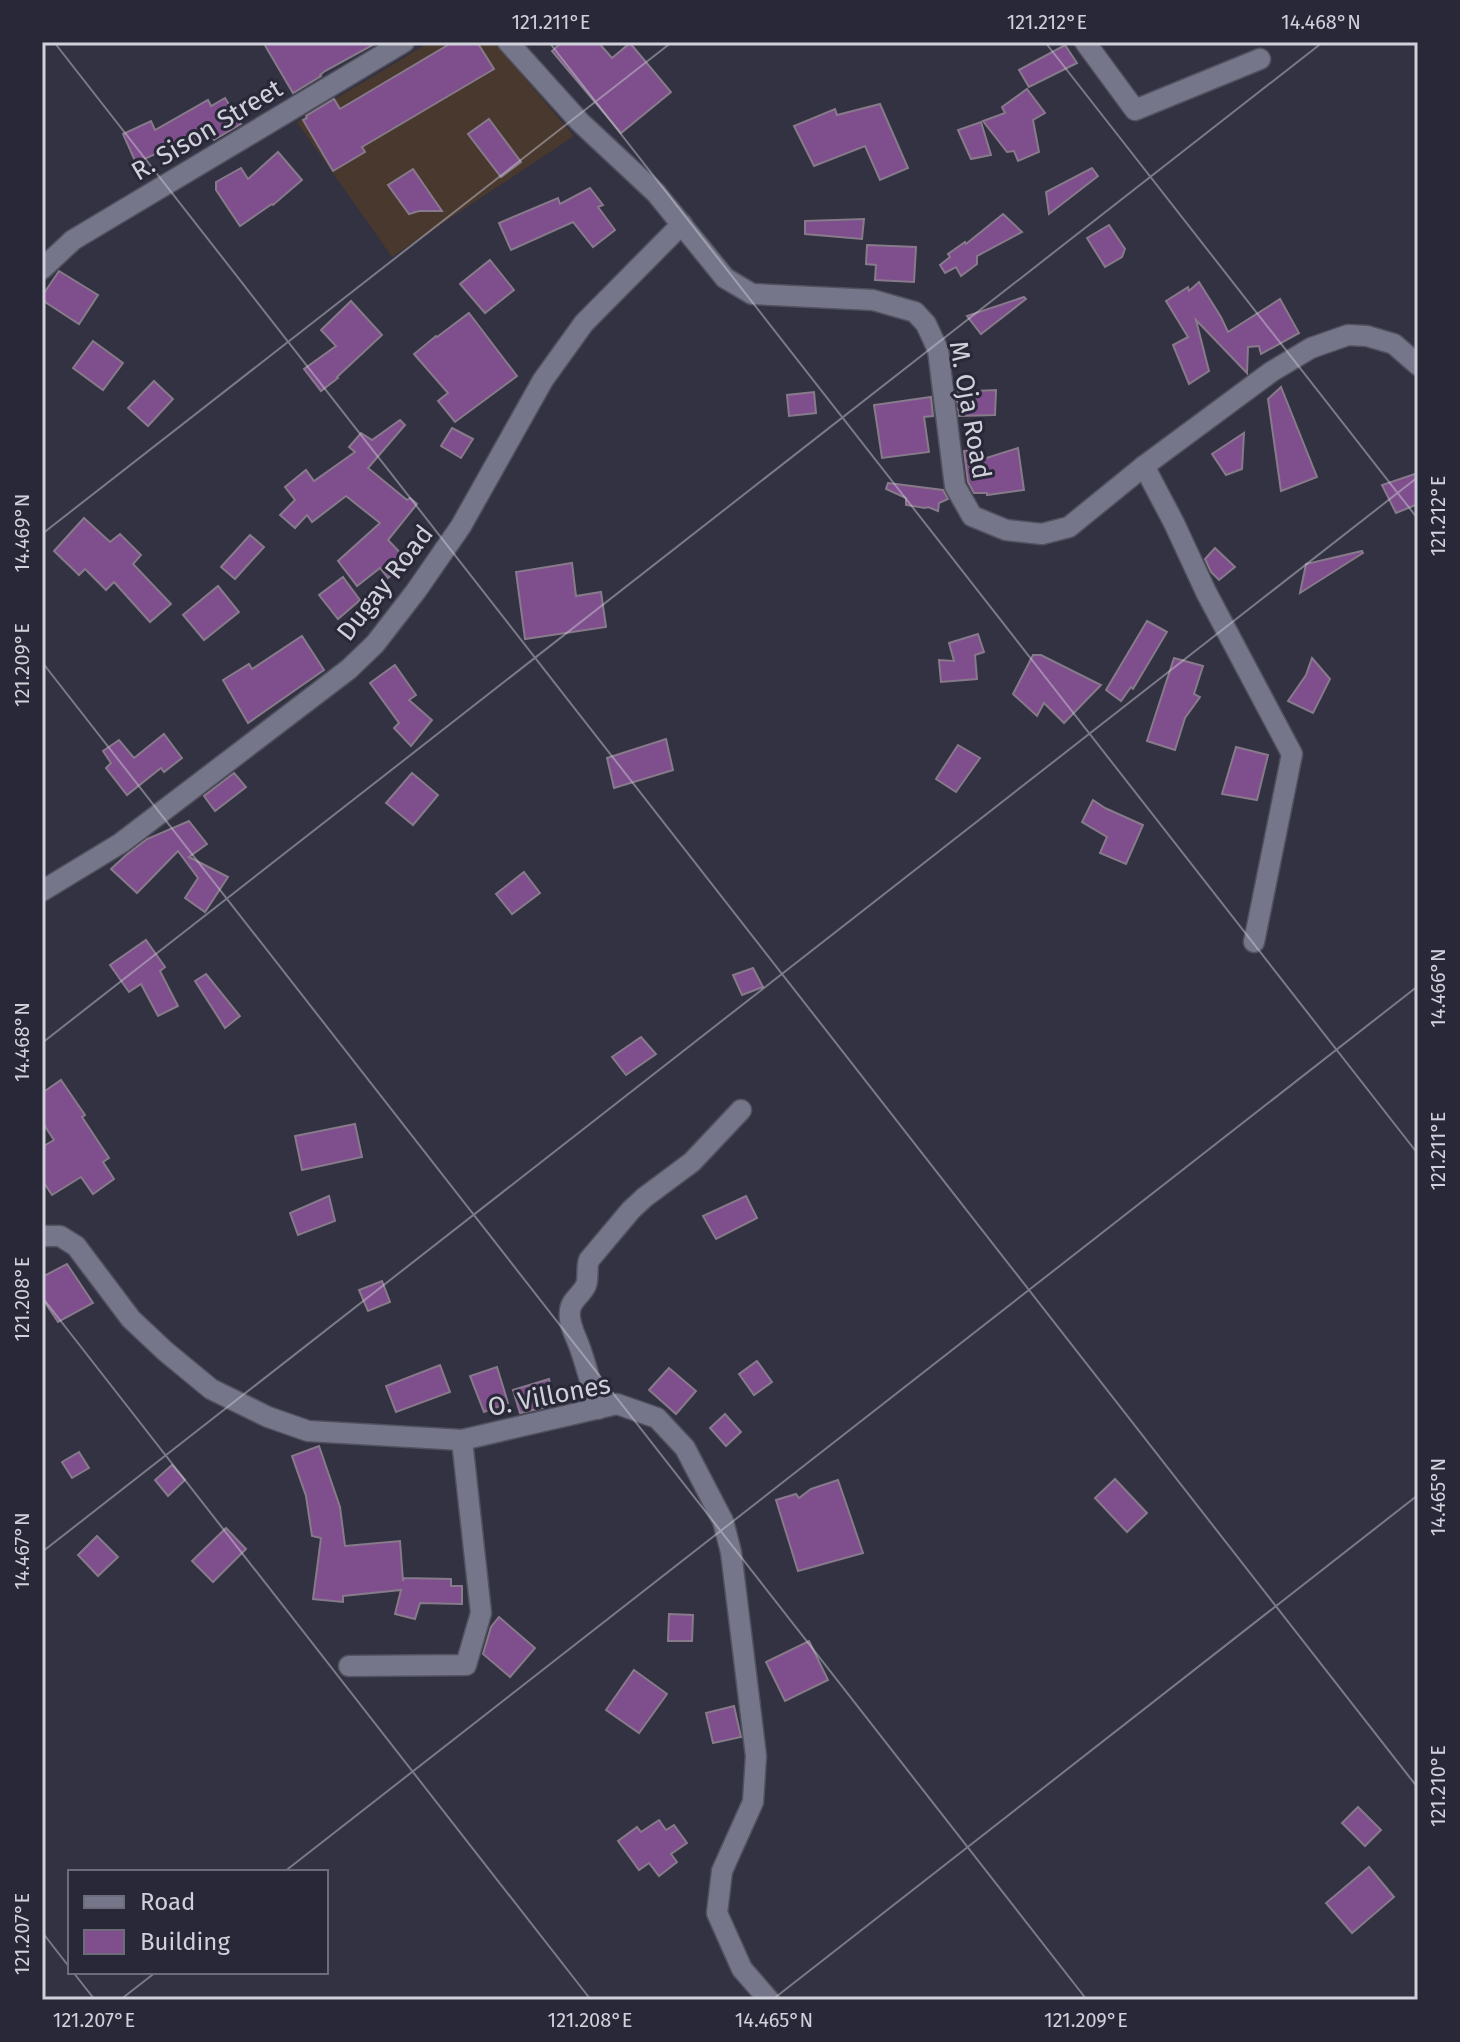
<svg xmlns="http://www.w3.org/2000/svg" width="1460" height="2042" viewBox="0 0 1460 2042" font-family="'Fira Sans',sans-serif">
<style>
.commercial{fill:#49382d}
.building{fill:#7f4e8c;stroke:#877a8a;stroke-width:2}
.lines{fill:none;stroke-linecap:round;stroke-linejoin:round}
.minor-casing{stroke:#51515f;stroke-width:23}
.tertiary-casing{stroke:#51515f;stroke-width:23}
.minor{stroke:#757689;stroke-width:20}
.tertiary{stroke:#757689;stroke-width:20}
.ticks{fill:none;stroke:#d1d1dc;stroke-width:2;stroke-opacity:0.45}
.labels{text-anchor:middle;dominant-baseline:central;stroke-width:6;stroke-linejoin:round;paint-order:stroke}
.street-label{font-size:26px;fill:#d1d1dc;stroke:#282838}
.neatline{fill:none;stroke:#d1d1dc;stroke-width:3}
.ticks-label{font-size:20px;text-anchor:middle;fill:#d1d1dc}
</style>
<rect width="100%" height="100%" fill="#323242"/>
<path class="commercial" d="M430,42H494L574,136L392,257L297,122Z"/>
<g class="building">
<path d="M263,42H378L325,71L320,75L321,76L293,93Z"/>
<path d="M453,42H477L494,69L362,147L365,152L333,171L303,120L307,118L306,116L334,99L340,109Z"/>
<path d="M562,42H598L612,58L630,43L671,92L621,133L552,51Z"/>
<path d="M1065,45L1077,63L1029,87L1019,70Z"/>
<path d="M1027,89L1045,113L1033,120L1039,152L1018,161L1014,151L1007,152L983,121L1005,113L1002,107Z"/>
<path d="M225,98L241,124L214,140L211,135L175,156L170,147L136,163L123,134L151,121L155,130L208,100L211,106Z"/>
<path d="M880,104L908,168L880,180L865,146L814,166L794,126L835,109L837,115Z"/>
<path d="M489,119L521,162L501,177L468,134Z"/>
<path d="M981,122L991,155L971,159L958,130Z"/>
<path d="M278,152L302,180L273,205L272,204L240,226L216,190V182L241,168L248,179Z"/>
<path d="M1092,168L1098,176L1049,214L1046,192Z"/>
<path d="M413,169L442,211H419L409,214L388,185Z"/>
<path d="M590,188L603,205L598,207L615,230L593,247L573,222L511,250L499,223L558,198L560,204Z"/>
<path d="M1003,214L1022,232L977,256V264L961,276L956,267L945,273L940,265L950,257L948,254L965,242L966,244Z"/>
<path d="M864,219L862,239L805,234V221Z"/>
<path d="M1109,225L1125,249L1122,257L1105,267L1087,238Z"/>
<path d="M867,245L916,247L914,282L875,280L876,265L866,264Z"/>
<path d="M490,260L514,290L485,313L460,284Z"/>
<path d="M59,271L98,295L79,324L42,300V296Z"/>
<path d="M1199,282L1221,317L1228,332L1280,299L1299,333L1261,354L1259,346L1248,347L1247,373L1196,320L1209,371L1189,384L1173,345L1188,337L1166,301L1188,287L1189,291Z"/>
<path d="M1024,297L1026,299L981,334L967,316Z"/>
<path d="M351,301L382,335L337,377L338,378L321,391L304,369L336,346L321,330Z"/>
<path d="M469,313L517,376L455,422L438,401L448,393L414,354L436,336L437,337Z"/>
<path d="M93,341L123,363L103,390L73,368Z"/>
<path d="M154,381L173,399L148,426L128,408Z"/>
<path d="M1281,387L1317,477L1281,491L1268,399Z"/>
<path d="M996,390L995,415L959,416L956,392Z"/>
<path d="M814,392L816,413L789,416L787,395Z"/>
<path d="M931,397L933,416L924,417L929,452L882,458L874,405Z"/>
<path d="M400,420L405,425L368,468L407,500L410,498L417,504L388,540L407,560L388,578L380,568L357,586L338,561L380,523L346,496L312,522L307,515L295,528L280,515L295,500L285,487L306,470L314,481L355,452L349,447L361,433L372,440Z"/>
<path d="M452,428L473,439L461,458L441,446Z"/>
<path d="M1244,433L1242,469L1226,475L1212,454Z"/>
<path d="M1018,448L1024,490L987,495V493H974L968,482L964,451L979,449L980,460Z"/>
<path d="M1418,473V504L1396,513L1382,485Z"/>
<path d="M888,483L943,490L948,499L939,503L938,511L928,507L925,508L906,505V498L886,489Z"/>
<path d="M84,518L110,542L120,534L141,555L133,564L171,604L150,622L114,582L106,590L85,569L79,575L54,551Z"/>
<path d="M250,535L264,547L235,579L221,567Z"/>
<path d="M1215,548L1235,567L1219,580L1211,572L1205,559Z"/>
<path d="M1362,551L1363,553L1300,593L1306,564Z"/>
<path d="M572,563L576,596L601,592L606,627L525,639L516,572Z"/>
<path d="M343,577L360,600L338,619L319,595Z"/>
<path d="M218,586L239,612L204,640L183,615Z"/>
<path d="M1147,621L1167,632L1133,689L1131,687L1121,701L1106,690Z"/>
<path d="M978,634L984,652L975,655L977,679L941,682L939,660L954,661L949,643Z"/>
<path d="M302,636L324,670L248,723L223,680L249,664L252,669Z"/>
<path d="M1033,655H1041L1101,685L1064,723L1044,703L1037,716L1013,694Z"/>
<path d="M1174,658L1203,666L1194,694L1200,697L1185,718L1175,750L1147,741Z"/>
<path d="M1312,658L1330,679L1313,713L1288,701L1306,675Z"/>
<path d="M395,665L416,695L409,700L432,720L411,746L394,728L399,723L370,683Z"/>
<path d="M164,734L182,758L164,772L161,768L127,795L106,768L111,763L103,751L119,740L134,758Z"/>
<path d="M666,739L673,770L614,788L607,758Z"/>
<path d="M958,745L980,758L956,792L936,779Z"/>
<path d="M1236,747L1268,755L1257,800L1222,794Z"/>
<path d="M234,773L246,787L215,811L204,796Z"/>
<path d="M412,773L438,795L413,825L386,803Z"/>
<path d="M1093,800L1105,808L1143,825L1126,864L1100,853L1107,837L1082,822Z"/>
<path d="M189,821L207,844L189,857L228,877L205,912L185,898L198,878L178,851L137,893L111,869L125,856L147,839Z"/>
<path d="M524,872L540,893L512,914L496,894Z"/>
<path d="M146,940L165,967L160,971L178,1006L158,1016L141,984L129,992L110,965Z"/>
<path d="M753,968L763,987L742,995L733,975Z"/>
<path d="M206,974L240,1016L225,1028L195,981Z"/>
<path d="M641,1037L656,1054L626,1075L612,1057Z"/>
<path d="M61,1080L85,1115L82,1117L109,1158L103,1162L114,1179L93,1194L81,1177L52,1195L42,1180V1147L54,1140L42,1122V1093Z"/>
<path d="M355,1124L362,1157L302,1170L295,1136Z"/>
<path d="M329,1196L335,1221L298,1235L290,1213Z"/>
<path d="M746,1196L757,1218L716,1239L703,1216Z"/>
<path d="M67,1264L93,1303L58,1322L42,1298V1277Z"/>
<path d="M382,1281L390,1302L368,1311L359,1290Z"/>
<path d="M757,1361L772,1382L754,1395L739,1374Z"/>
<path d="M440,1365L450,1392L396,1412L386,1386Z"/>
<path d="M497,1367L508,1403L484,1412L470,1376Z"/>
<path d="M669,1368L696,1391L676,1414L649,1390Z"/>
<path d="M549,1379L555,1405L520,1413L513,1390Z"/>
<path d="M725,1414L741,1432L726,1446L710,1428Z"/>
<path d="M319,1446L340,1507L345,1546L400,1541L403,1581L404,1578L451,1579V1586H462V1604L420,1603L415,1619L395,1614L401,1590L343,1596V1602L313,1599L321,1538L312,1536L306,1496L292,1456Z"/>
<path d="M79,1452L89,1468L72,1478L62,1462Z"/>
<path d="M172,1465L185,1480L168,1496L155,1480Z"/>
<path d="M1115,1479L1147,1513L1127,1532L1095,1498Z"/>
<path d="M838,1480L863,1553L798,1571L776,1500L796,1494L799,1498L811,1489Z"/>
<path d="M226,1528L246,1549L213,1582L192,1561Z"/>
<path d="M97,1536L118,1557L98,1576L78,1555Z"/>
<path d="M669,1614L693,1615L692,1641H668Z"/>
<path d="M499,1617L535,1648L510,1677L483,1654L491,1627Z"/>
<path d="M809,1641L828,1680L785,1701L766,1662Z"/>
<path d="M634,1670L667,1694L639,1733L606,1710Z"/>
<path d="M734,1706L741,1737L713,1743L706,1713Z"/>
<path d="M1358,1807L1381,1830L1365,1846L1342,1823Z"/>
<path d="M659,1820L666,1830L674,1825L687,1843L671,1854L677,1862L659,1876L649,1863L639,1870L618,1841L637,1827L641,1832Z"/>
<path d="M1369,1867L1394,1897L1352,1933L1326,1903Z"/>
</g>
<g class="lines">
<defs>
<g id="minor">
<path d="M1085,42L1135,110L1260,59"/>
<path d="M1144,466L1174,523L1206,592L1292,754L1254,942"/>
<path d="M42,891L121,843L349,669L375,644L416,591L461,526L543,380L584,323L682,224"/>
<path d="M42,1236H60L76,1246L131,1319L165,1351L211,1389L268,1417L308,1431L462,1440L617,1404L657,1418L685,1448L723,1521L731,1552L756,1756L753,1802L722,1871L717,1913L742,1969L769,2000"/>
<path d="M598,1409C592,1388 587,1368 580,1348C576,1336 568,1324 570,1311C571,1299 582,1295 586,1285C589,1277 586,1268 589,1260L631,1210L645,1197L692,1162L741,1110"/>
<path d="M349,1666L466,1665L481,1613L462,1440"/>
</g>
<g id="tertiary">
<path d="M508,42L580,122L656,193L725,278L752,294L873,300L915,312L926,324L938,350L955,486L972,516L1006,530L1042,534L1069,527L1144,466L1271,372L1311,348L1348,335L1367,336L1394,344L1418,365"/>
<path d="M42,269L73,240L404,42"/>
</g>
</defs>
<use href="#minor" class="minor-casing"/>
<use href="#tertiary" class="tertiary-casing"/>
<use href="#minor" class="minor"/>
<use href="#tertiary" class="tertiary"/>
</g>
<path class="ticks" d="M54,42L1418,1788M549,42L1418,1154M1045,42L1418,519M42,534L672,42M42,662L1087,2000M42,1043L1323,42M42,1297L591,2000M42,1552L1418,477M284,1872L1418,986M42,1932L70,1968M73,1972L95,2000M120,2000L156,1972M772,2000L1418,1495"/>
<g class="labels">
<g class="street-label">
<text transform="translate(207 130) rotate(-31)">R. Sison Street</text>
<text transform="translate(970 410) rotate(80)">M. Oja Road</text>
<text transform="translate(385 583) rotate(-52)">Dugay Road</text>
<text transform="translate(549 1396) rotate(-11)">O. Villones</text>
</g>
</g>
<rect width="1460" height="2042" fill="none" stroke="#282838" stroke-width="88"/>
<rect x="68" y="1870" width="260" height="104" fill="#282838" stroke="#6c6c7a" stroke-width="2"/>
<rect x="84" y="1896" width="40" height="12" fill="#757689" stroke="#6c6c7a" stroke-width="2"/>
<text x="140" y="1910" font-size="24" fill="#d1d1dc">Road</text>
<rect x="84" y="1930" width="40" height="24" fill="#7f4e8c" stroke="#6c6c7a" stroke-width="2"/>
<text x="140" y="1950" font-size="24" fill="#d1d1dc">Building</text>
<rect x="44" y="44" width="1372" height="1954" class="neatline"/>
<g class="ticks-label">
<text x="551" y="29">121.211°E</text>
<text x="1047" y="29">121.212°E</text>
<text x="1321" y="29">14.468°N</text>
<text transform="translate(1438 516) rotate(-90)" y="7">121.212°E</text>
<text transform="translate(22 533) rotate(-90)" y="7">14.469°N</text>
<text transform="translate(22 665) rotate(-90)" y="7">121.209°E</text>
<text transform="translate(1438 988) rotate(-90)" y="7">14.466°N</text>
<text transform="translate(22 1042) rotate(-90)" y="7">14.468°N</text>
<text transform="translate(1438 1151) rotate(-90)" y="7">121.211°E</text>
<text transform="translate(22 1299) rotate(-90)" y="7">121.208°E</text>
<text transform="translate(1438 1497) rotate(-90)" y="7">14.465°N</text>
<text transform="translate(22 1551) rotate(-90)" y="7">14.467°N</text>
<text transform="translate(1438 1786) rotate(-90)" y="7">121.210°E</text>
<text transform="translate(22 1934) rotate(-90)" y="7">121.207°E</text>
<text x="94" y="2027">121.207°E</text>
<text x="590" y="2027">121.208°E</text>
<text x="774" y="2027">14.465°N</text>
<text x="1086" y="2027">121.209°E</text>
</g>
</svg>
